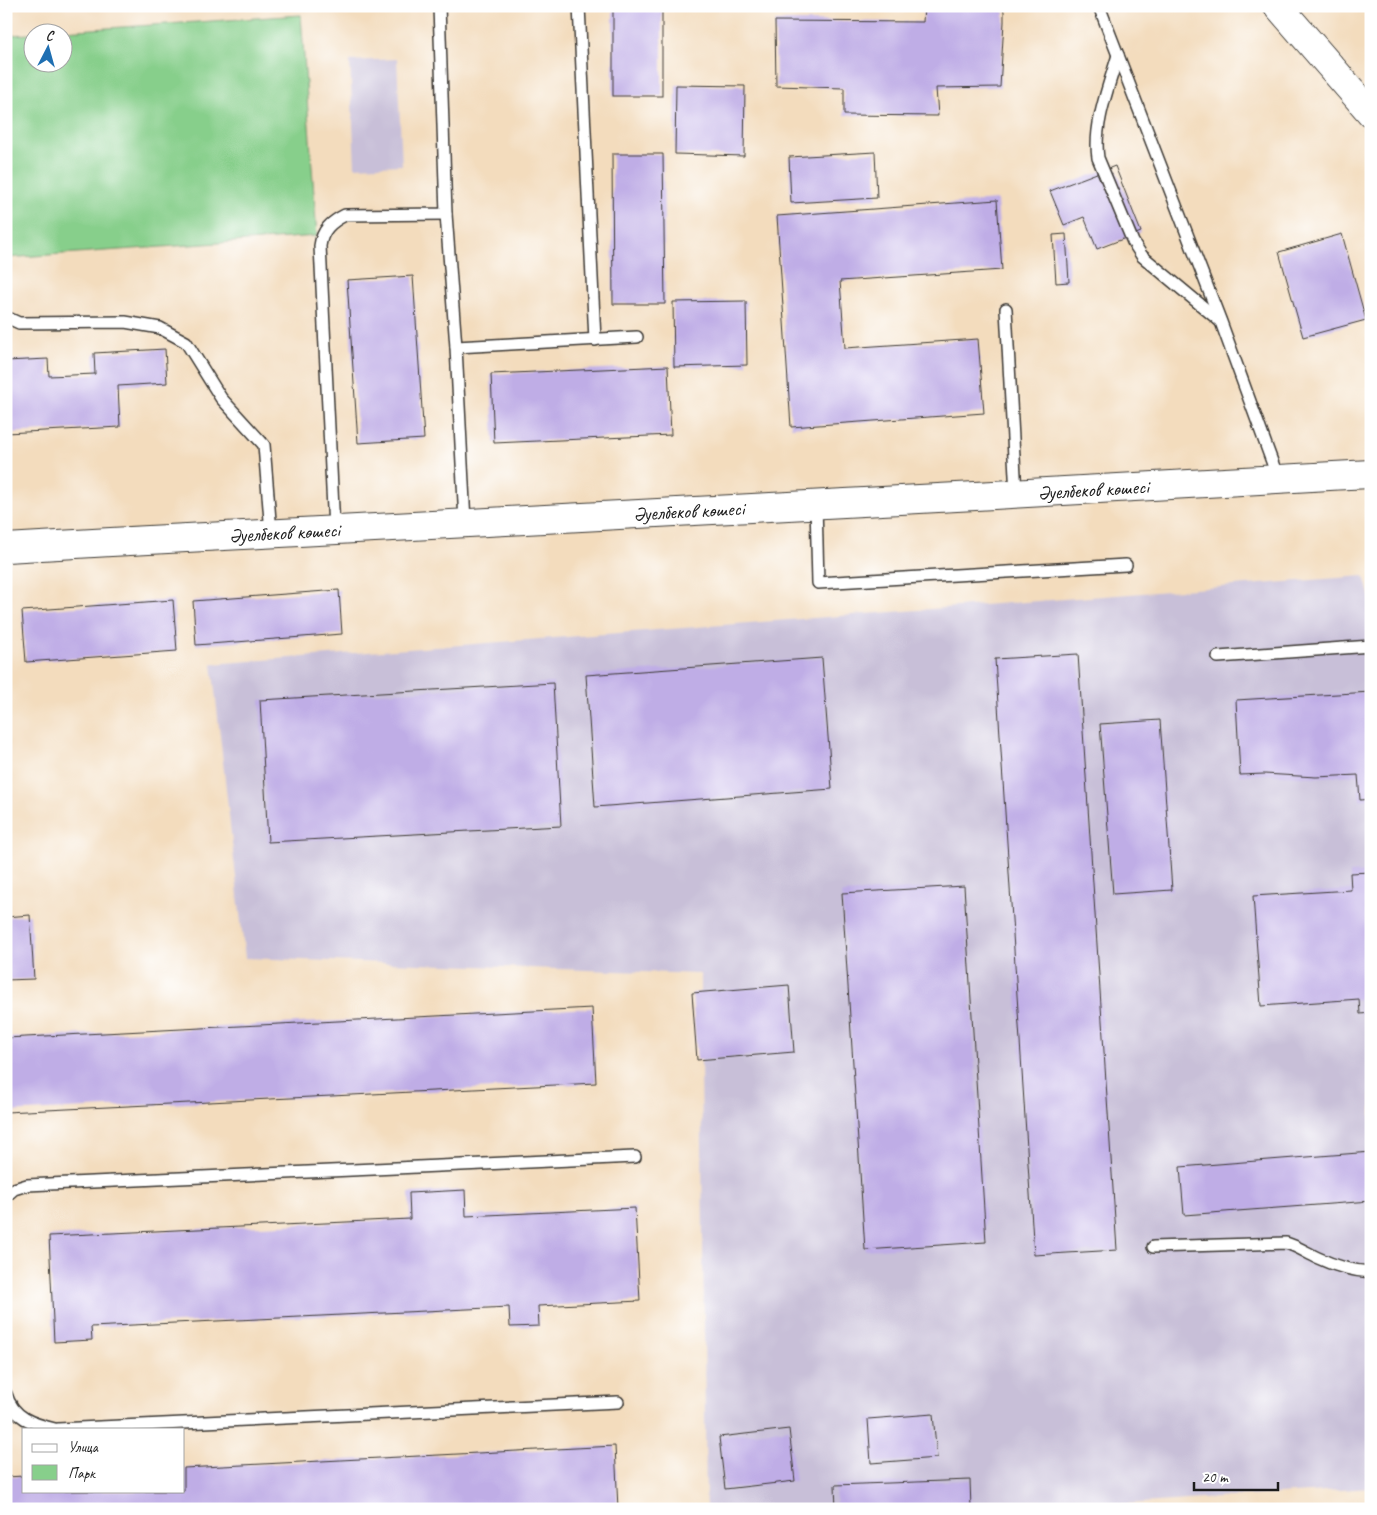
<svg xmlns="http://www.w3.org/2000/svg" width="1377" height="1515" viewBox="0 0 1377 1515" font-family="Caveat,sans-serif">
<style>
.industrial{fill:#c8bfd8}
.green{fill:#87cf8b;stroke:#527654}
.building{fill:#bfade6}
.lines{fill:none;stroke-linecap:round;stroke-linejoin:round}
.service-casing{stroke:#3c3934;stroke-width:14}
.tertiary-casing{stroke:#3c3934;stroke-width:30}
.service{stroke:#fff;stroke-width:11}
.tertiary{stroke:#fff;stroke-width:28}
.labels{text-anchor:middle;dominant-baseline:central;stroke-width:4.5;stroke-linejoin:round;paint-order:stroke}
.street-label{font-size:20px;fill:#1c1c1c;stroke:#fff}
</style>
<rect width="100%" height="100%" fill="#fff"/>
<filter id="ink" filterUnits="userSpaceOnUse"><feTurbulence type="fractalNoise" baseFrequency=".02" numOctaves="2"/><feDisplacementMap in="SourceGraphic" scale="10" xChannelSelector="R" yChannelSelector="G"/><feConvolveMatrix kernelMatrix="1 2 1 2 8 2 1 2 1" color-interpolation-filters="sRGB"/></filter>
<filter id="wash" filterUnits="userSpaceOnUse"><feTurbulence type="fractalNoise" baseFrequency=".0096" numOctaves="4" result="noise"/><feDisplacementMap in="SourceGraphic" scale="20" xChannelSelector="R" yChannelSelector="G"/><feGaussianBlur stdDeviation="1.12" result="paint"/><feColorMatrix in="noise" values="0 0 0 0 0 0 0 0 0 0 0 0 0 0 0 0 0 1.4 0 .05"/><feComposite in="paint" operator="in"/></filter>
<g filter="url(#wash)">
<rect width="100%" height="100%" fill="#f3dcbd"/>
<g class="industrial">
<path d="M397,59L402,165L355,167L350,61Z"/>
<path d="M1364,576L1371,601V1488L1051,1509H706L700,974L245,958L212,664Z"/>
</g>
<path class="green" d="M301,15L317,236L6,258V35L32,34V62H62V32H48Z"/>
<g id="blocks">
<g class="building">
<rect x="613" y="6" width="49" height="90"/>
<path d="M924,6H1003L1004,12V22L1000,87L936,88L938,116L844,115V88L776,86L775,21L923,22Z"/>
<path d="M676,85L745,86L744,156L675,154Z"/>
<path d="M875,152L877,198L791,203L789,157Z"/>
<path d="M612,154H663L665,304H613Z"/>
<path d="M1115,166L1141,232L1097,249L1084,217L1064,225L1050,191Z"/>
<path d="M997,200L1002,270L840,281L845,348L978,339L984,413L791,427L777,216Z"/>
<path d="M1066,234L1069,282L1056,283L1053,235Z"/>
<path d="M1342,234L1366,320L1303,337L1279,252Z"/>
<path d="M413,276L424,439L358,443L347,280Z"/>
<path d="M746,301L747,365L674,367L673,302Z"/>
<path d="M165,349L167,383L118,386L120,427L6,433V361L48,359L49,376L95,374L94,353Z"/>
<path d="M668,366L671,435L494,443L491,374Z"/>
<path d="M339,590L342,634L196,645L193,601Z"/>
<path d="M173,600L177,651L26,662L22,611Z"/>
<path d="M1078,654L1117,1250L1034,1255L995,659Z"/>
<path d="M822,658L832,789L595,807L586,675Z"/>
<path d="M553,683L561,826L268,842L260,700Z"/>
<path d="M1371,692V799L1360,800L1358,775L1316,777L1264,774L1240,775L1236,700Z"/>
<path d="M1160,720L1172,890L1113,894L1100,724Z"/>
<path d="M1371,872V1013L1360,1014L1359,999L1261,1006L1253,896L1351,890L1350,873Z"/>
<path d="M964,886L986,1242L865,1250L842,893Z"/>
<path d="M30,915L34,979L6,980V917Z"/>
<path d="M789,985L794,1052L697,1060L692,993Z"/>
<path d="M592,1008L596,1083L6,1112V1038Z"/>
<path d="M1371,1152V1201L1184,1215L1180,1167Z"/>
<path d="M465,1190L466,1216L635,1208L640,1301L538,1306L539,1326L510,1327L509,1307L91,1327L92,1340L54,1342L49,1236L410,1219L409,1193Z"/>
<path d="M933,1414L937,1458L871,1463L868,1419Z"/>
<path d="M789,1429L795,1481L725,1489L719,1437Z"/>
<path d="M615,1446L618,1509H6V1477L24,1476V1491H184V1468Z"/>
<path d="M970,1480L971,1509H836L835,1485Z"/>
</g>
</g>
</g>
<g filter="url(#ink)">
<use href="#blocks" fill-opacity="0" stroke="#3c3934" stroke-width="1"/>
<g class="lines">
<defs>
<g id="service">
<path d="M579,6L595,340"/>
<path d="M1099,6L1221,322L1278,478"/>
<path d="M1118,55C1109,86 1093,125 1098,158L1133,242L1142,256L1220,321"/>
<path d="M446,214L456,347L465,522"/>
<path d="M1006,309L1016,494"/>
<path d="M6,317L19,323L125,322L160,328L186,342L221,398L264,445L271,533"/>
<path d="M456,347L637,337"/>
<path d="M816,504L818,583L1126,565"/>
<path d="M334,529L320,246C322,230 331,222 345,215L446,214L439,6"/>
<path d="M1218,657L1371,646"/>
<path d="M6,1196L14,1189L27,1185L635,1157"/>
<path d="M1153,1247L1286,1243C1297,1246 1307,1253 1318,1258C1335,1266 1351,1271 1371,1272"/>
<path d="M6,1394C13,1418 33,1424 55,1429"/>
<path d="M58,1429L618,1402"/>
</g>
<g id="tertiary">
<path d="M1278,6L1371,113"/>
<path id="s1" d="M6,548C335,529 664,512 994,495C1119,488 1245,480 1371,474"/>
</g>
</defs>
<use href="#service" class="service-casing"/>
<use href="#tertiary" class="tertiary-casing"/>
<use href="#service" class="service"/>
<use href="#tertiary" class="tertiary"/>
</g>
</g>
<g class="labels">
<g class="street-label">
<text stroke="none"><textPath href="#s1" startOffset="1089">Әуелбеков көшесі</textPath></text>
<text stroke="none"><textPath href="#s1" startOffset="684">Әуелбеков көшесі</textPath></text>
<text stroke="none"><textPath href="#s1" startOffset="279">Әуелбеков көшесі</textPath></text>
</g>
</g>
<rect width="1377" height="1515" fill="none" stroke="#fff" stroke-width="25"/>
<rect x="22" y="1428" width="162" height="65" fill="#ffffff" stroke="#a4a4a4"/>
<rect x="32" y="1444" width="25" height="8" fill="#ffffff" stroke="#a4a4a4"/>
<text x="68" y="1452" font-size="15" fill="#1c1c1c">Улица</text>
<rect x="32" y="1465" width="25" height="15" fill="#87cf8b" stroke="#a4a4a4"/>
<text x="68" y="1478" font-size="15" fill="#1c1c1c">Парк</text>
<g transform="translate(48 48) rotate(6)"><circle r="24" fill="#ffffff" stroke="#a4a4a4"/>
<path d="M0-4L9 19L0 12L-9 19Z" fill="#1f6fb2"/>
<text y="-8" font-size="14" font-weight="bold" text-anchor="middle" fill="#1c1c1c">С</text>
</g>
<path d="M1194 1482v8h84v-8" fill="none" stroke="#1c1c1c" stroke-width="2.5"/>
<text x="1202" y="1482" font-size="15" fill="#1c1c1c" stroke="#ffffff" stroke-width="4" paint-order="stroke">20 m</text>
</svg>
